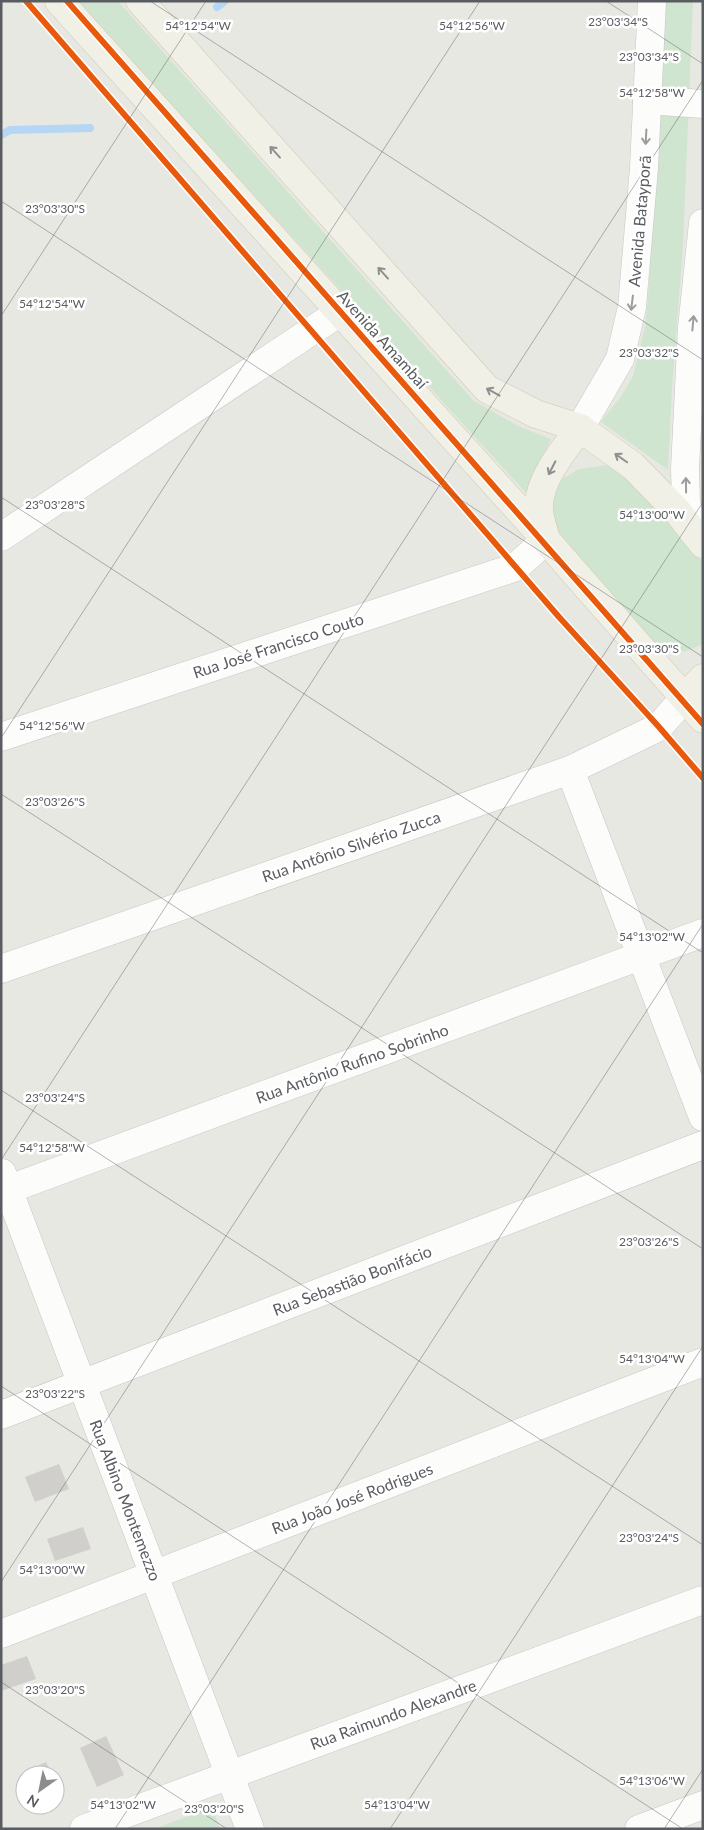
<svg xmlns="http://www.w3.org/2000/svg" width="704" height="1830" viewBox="0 0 704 1830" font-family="Lato,sans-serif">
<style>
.green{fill:#d0e5cf}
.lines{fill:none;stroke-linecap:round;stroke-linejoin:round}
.stream{stroke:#b6d7f3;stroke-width:8}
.building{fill:#d0cfcc}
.minor-casing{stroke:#c5c5c5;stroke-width:29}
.secondary-casing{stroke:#c6c6c6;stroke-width:29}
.primary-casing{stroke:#cfc8b2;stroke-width:29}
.minor{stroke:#fcfcfb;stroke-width:28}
.secondary{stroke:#fcfcfb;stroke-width:28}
.primary{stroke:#f0f0e6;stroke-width:28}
.cycleway-casing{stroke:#fff;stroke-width:9}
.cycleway{stroke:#e8590c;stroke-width:6}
.oneway{stroke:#9a9c9e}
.oneway2{stroke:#8e908f}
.ticks{fill:none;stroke:#595c60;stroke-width:1;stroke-opacity:0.45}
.labels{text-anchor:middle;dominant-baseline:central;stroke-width:5;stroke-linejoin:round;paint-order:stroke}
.street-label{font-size:16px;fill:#595c60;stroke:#fff}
.ticks-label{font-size:12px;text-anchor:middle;fill:#595c60;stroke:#fff;stroke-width:5;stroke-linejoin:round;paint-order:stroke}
</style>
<rect width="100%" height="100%" fill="#e8e8e3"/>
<g class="green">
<path d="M77,1H118L473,400L518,426L551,439L527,494Z"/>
<path d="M662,1H693L683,245L672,389L668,470L601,422L622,395L633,376L645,326L649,285Z"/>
<path d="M607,465L635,482L703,562V644L686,651L663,653L550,525L551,493L559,481L579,469Z"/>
<path d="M212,1807L220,1829H154Z"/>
</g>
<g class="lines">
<g class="stream">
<path d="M217,7L225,1"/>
<path d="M1,135L10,130L90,128"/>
</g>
</g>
<g class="building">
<path d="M59,1464L69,1489L35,1502L25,1477Z"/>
<path d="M83,1527L91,1549L55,1561L47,1539Z"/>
<path d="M27,1656L36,1679L1,1691V1665Z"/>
<path d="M106,1736L124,1775L97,1787L80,1748Z"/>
<path d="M46,1762L52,1775H26L25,1772Z"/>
</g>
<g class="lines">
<defs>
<g id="minor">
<path d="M647,100L703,104"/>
<path d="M1,537L340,312"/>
<path d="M1,737L516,567L546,540"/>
<path d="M570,770L703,1117"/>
<path d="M1,969L570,770L659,727L685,697"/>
<path d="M2,1173L250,1829"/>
<path d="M1,1192L703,933"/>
<path d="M1,1415L703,1145"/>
<path d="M1,1634L703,1362"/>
<path d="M84,1829L703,1600"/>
<path d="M639,1829L703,1805"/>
</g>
<g id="secondary">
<path d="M580,428L620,359L632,307L644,168L652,1"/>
<path d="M694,533L686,503L685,469L692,328L703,223"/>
</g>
<g id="primary">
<path d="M59,1L546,540L703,719"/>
<path d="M140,1L487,389L536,414L580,428L633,466L677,511L703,544"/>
<path d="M546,539C543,528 538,516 539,504C540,478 565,448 580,428"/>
<path d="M685,697L703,678"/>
</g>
</defs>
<use href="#minor" class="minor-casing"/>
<use href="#secondary" class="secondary-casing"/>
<use href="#primary" class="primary-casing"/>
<use href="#minor" class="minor"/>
<use href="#secondary" class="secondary"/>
<use href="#primary" class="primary"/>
<defs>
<g id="cycleway">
<path d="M26,1L559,617L659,727L703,778"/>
<path d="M67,1L703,724"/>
</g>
</defs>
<use href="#cycleway" class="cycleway-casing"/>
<use href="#cycleway" class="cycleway"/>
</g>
<defs><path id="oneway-shaft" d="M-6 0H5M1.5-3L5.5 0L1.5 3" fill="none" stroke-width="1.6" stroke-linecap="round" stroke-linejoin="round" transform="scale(1.25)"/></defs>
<g class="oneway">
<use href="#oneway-shaft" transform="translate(646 137) rotate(93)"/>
<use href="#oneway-shaft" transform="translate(632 303) rotate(97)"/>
<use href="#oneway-shaft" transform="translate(693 323) rotate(-85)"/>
<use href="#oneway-shaft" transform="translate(686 485) rotate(-91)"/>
</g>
<g class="oneway2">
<use href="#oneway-shaft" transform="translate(275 152) rotate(-132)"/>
<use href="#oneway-shaft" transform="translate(383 273) rotate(-132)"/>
<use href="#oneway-shaft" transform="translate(493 392) rotate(-151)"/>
<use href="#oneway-shaft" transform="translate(621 458) rotate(-145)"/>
<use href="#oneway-shaft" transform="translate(552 468) rotate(117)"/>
</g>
<path class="ticks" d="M150,1L703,360M606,1L703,64M1,201L703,657M1,316L206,1M1,497L703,953M1,738L480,1M1,794L703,1249M1,1090L703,1545M1,1160L703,80M1,1386L683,1829M1,1582L703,502M1,1682L227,1829M115,1829L703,924M390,1829L703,1346M664,1829L703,1769"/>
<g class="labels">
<g class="street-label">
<text transform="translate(639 221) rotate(-85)">Avenida Batayporã</text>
<text transform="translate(383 339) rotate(48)">Avenida Amambaí</text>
<text transform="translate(278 645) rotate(-18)">Rua José Francisco Couto</text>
<text transform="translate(351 846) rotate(-19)">Rua Antônio Silvério Zucca</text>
<text transform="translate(352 1063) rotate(-20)">Rua Antônio Rufino Sobrinho</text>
<text transform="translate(352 1280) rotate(-21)">Rua Sebastião Bonifácio</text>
<text transform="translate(352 1498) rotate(-21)">Rua João José Rodrigues</text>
<text transform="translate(126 1500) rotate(69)">Rua Albino Montemezzo</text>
<text transform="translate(393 1714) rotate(-20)">Rua Raimundo Alexandre</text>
</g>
</g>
<g class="ticks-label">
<text x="618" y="26">23°03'34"S</text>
<text x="198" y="30">54°12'54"W</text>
<text x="472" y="30">54°12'56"W</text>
<text x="649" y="61">23°03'34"S</text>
<text x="652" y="97">54°12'58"W</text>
<text x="55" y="213">23°03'30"S</text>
<text x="52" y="308">54°12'54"W</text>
<text x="649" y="357">23°03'32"S</text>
<text x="55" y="509">23°03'28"S</text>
<text x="652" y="519">54°13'00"W</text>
<text x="649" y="653">23°03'30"S</text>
<text x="52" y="730">54°12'56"W</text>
<text x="55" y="806">23°03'26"S</text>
<text x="652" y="941">54°13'02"W</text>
<text x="55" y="1102">23°03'24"S</text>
<text x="52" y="1152">54°12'58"W</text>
<text x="649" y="1246">23°03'26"S</text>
<text x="652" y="1363">54°13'04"W</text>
<text x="55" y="1398">23°03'22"S</text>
<text x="649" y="1542">23°03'24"S</text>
<text x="52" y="1574">54°13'00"W</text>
<text x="55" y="1694">23°03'20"S</text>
<text x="652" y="1785">54°13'06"W</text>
<text x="123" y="1809">54°13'02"W</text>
<text x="397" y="1809">54°13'04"W</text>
<text x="214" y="1813">23°03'20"S</text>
</g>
<rect width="704" height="1830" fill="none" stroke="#595c60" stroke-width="5"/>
<g transform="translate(40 1790) rotate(213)"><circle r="24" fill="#ffffff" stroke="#bdbebf"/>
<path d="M0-4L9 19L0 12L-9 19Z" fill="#8b8d8e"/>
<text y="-8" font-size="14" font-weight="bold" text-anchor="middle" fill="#595c60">N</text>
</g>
</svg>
